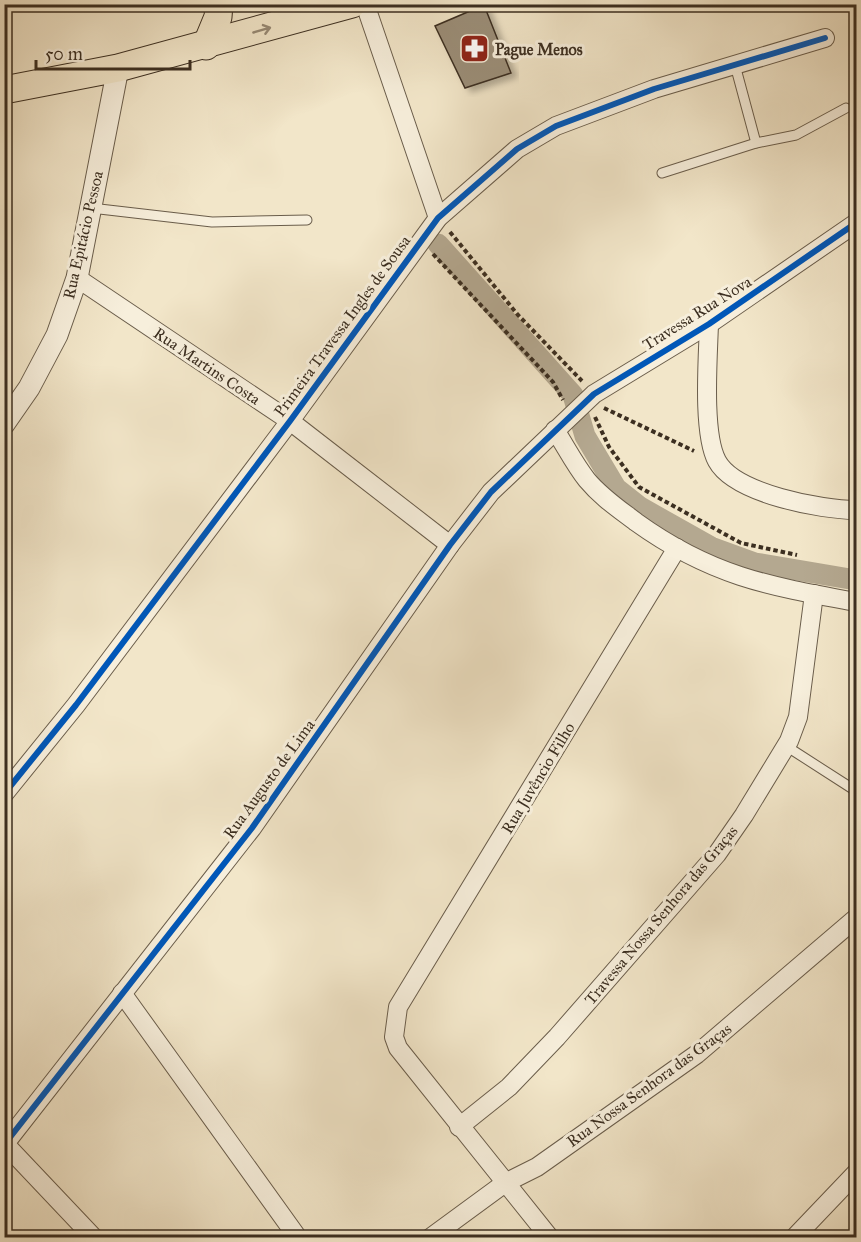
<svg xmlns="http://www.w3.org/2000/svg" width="861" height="1242" viewBox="0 0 861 1242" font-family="'IM FELL Great Primer',serif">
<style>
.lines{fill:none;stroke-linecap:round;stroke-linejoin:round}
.canal{stroke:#b4a890;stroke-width:21}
.building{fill:#9b8e78;stroke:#3c2f21;stroke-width:1.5;filter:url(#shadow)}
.service-casing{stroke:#6a5d4b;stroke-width:11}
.minor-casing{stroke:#6a5d4b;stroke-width:20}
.tertiary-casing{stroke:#6a5d4b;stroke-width:23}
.primary-casing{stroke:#3c2f21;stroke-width:29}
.path{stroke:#3c2f21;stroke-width:4;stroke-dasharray:4.5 3;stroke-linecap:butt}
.service{stroke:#f7efdc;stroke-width:9}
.minor{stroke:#f7efdc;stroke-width:18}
.tertiary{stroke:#f7efdc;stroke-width:21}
.primary{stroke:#f2e6c9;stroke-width:27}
.cycleway-casing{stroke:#f7efdc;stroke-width:10}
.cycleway{stroke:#0057b8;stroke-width:6}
.oneway{stroke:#978a75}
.labels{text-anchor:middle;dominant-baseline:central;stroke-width:6;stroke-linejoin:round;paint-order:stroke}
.poi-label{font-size:16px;font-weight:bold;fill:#3c2f21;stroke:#f7efdc;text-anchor:start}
.street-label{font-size:16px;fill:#3c2f21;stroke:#f7efdc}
</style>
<defs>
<filter id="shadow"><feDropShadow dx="6" dy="4" stdDeviation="3" flood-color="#0004"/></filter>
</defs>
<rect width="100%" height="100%" fill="#f2e6c9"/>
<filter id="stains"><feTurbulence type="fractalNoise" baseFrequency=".00333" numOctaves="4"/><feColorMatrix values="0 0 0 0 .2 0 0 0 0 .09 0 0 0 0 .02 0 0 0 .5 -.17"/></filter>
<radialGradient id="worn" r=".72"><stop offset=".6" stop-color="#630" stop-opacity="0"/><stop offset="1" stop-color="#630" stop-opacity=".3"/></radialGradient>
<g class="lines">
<path class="canal" d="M438,244L573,395L585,436L616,488L640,507L711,547L755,563L856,580"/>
</g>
<path class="building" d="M484,5L511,73L465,88L435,26Z"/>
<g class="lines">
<defs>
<g id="service">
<path d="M735,65L756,143"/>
<path d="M662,173L756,143L796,135L846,108"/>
<path d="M91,208L212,222L307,220"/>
<path d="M786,746L856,791"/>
</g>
<g id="minor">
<path d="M365,4L438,218"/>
<path d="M77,278L290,421L450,545"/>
<path d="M709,324C708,357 702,433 717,461C735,494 822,510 856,510"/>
<path d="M555,430C566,447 575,465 587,480C601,497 619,509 636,522C711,576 768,586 856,602"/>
<path d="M4,794L76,705L290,421L438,218L517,149L556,126L654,89L825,38"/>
<path d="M122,993L298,1238"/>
<path d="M459,1127L509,1087L557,1037L717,854L744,815L789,741L798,717L814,594"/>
<path d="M5,1144L94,1238"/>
<path d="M4,1145L252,828L450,545L491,492L594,394L709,324L856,223"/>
<path d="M430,1238L505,1183L537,1167L697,1054L856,918"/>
<path d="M550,1238L398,1048L394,1037L398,1007L677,548"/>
<path d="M794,1238L856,1173"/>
</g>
<path id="tertiary" d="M4,424L29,388L57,335L77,278L118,68"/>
<g id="primary">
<path d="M206,46L218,17L219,4"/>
<path d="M4,90L118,68L352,4"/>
</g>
</defs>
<use href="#service" class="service-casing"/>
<use href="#minor" class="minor-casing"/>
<use href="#tertiary" class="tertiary-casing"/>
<use href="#primary" class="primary-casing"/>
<g class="path">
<path d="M450,232L518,315L582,381"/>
<path d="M433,254L553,382L563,400"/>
<path d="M604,408L694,451"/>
<path d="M595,417L609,447L639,487L741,543L797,555"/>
</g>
<use href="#service" class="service"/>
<use href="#minor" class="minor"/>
<use href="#tertiary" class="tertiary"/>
<use href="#primary" class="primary"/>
<defs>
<g id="cycleway">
<path d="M4,794L76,705L290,421L438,218L517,149L556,126L654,89L825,38"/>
<path d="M4,1145L252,828L450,545L491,492L594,394L709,324L856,223"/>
</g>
</defs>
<use href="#cycleway" class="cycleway-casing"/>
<use href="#cycleway" class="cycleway"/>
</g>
<defs><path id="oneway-shaft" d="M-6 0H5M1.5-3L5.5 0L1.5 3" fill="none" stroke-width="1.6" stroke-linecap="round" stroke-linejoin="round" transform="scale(1.5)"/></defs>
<use class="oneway" href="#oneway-shaft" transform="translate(262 30) rotate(-16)"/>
<defs>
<symbol id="pharmacy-square" viewBox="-11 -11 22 22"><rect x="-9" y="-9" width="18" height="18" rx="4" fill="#8f2418" stroke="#f7efdc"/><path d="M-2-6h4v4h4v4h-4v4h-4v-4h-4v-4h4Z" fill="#fff"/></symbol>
</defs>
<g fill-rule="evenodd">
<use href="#pharmacy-square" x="458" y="32" width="33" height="33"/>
</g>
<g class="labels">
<g class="poi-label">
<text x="495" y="49">Pague Menos</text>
</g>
<g class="street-label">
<text transform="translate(83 235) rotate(-77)">Rua Epitácio Pessoa</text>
<text transform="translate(697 313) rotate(-32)">Travessa Rua Nova</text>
<text transform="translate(342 326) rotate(-54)">Primeira Travessa Ingles de Sousa</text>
<text transform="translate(207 366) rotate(34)">Rua Martins Costa</text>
<text transform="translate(538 778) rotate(-59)">Rua Juvêncio Filho</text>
<text transform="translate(269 779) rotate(-54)">Rua Augusto de Lima</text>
<text transform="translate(661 915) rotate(-50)">Travessa Nossa Senhora das Graças</text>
<text transform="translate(649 1085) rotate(-36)">Rua Nossa Senhora das Graças</text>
</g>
</g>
<rect width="861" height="1242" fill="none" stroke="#f2e6c9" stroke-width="24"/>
<rect x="6" y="6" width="849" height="1230" fill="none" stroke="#3c2f21" stroke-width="3"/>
<rect x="12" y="12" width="837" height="1218" fill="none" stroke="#3c2f21" stroke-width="1.5"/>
<path d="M36 60v9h154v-9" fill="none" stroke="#3c2f21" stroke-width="3"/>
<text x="45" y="60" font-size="18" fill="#3c2f21" stroke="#f7efdc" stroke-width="4.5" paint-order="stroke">50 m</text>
<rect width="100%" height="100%" filter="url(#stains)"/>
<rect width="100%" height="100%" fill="url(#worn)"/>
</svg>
